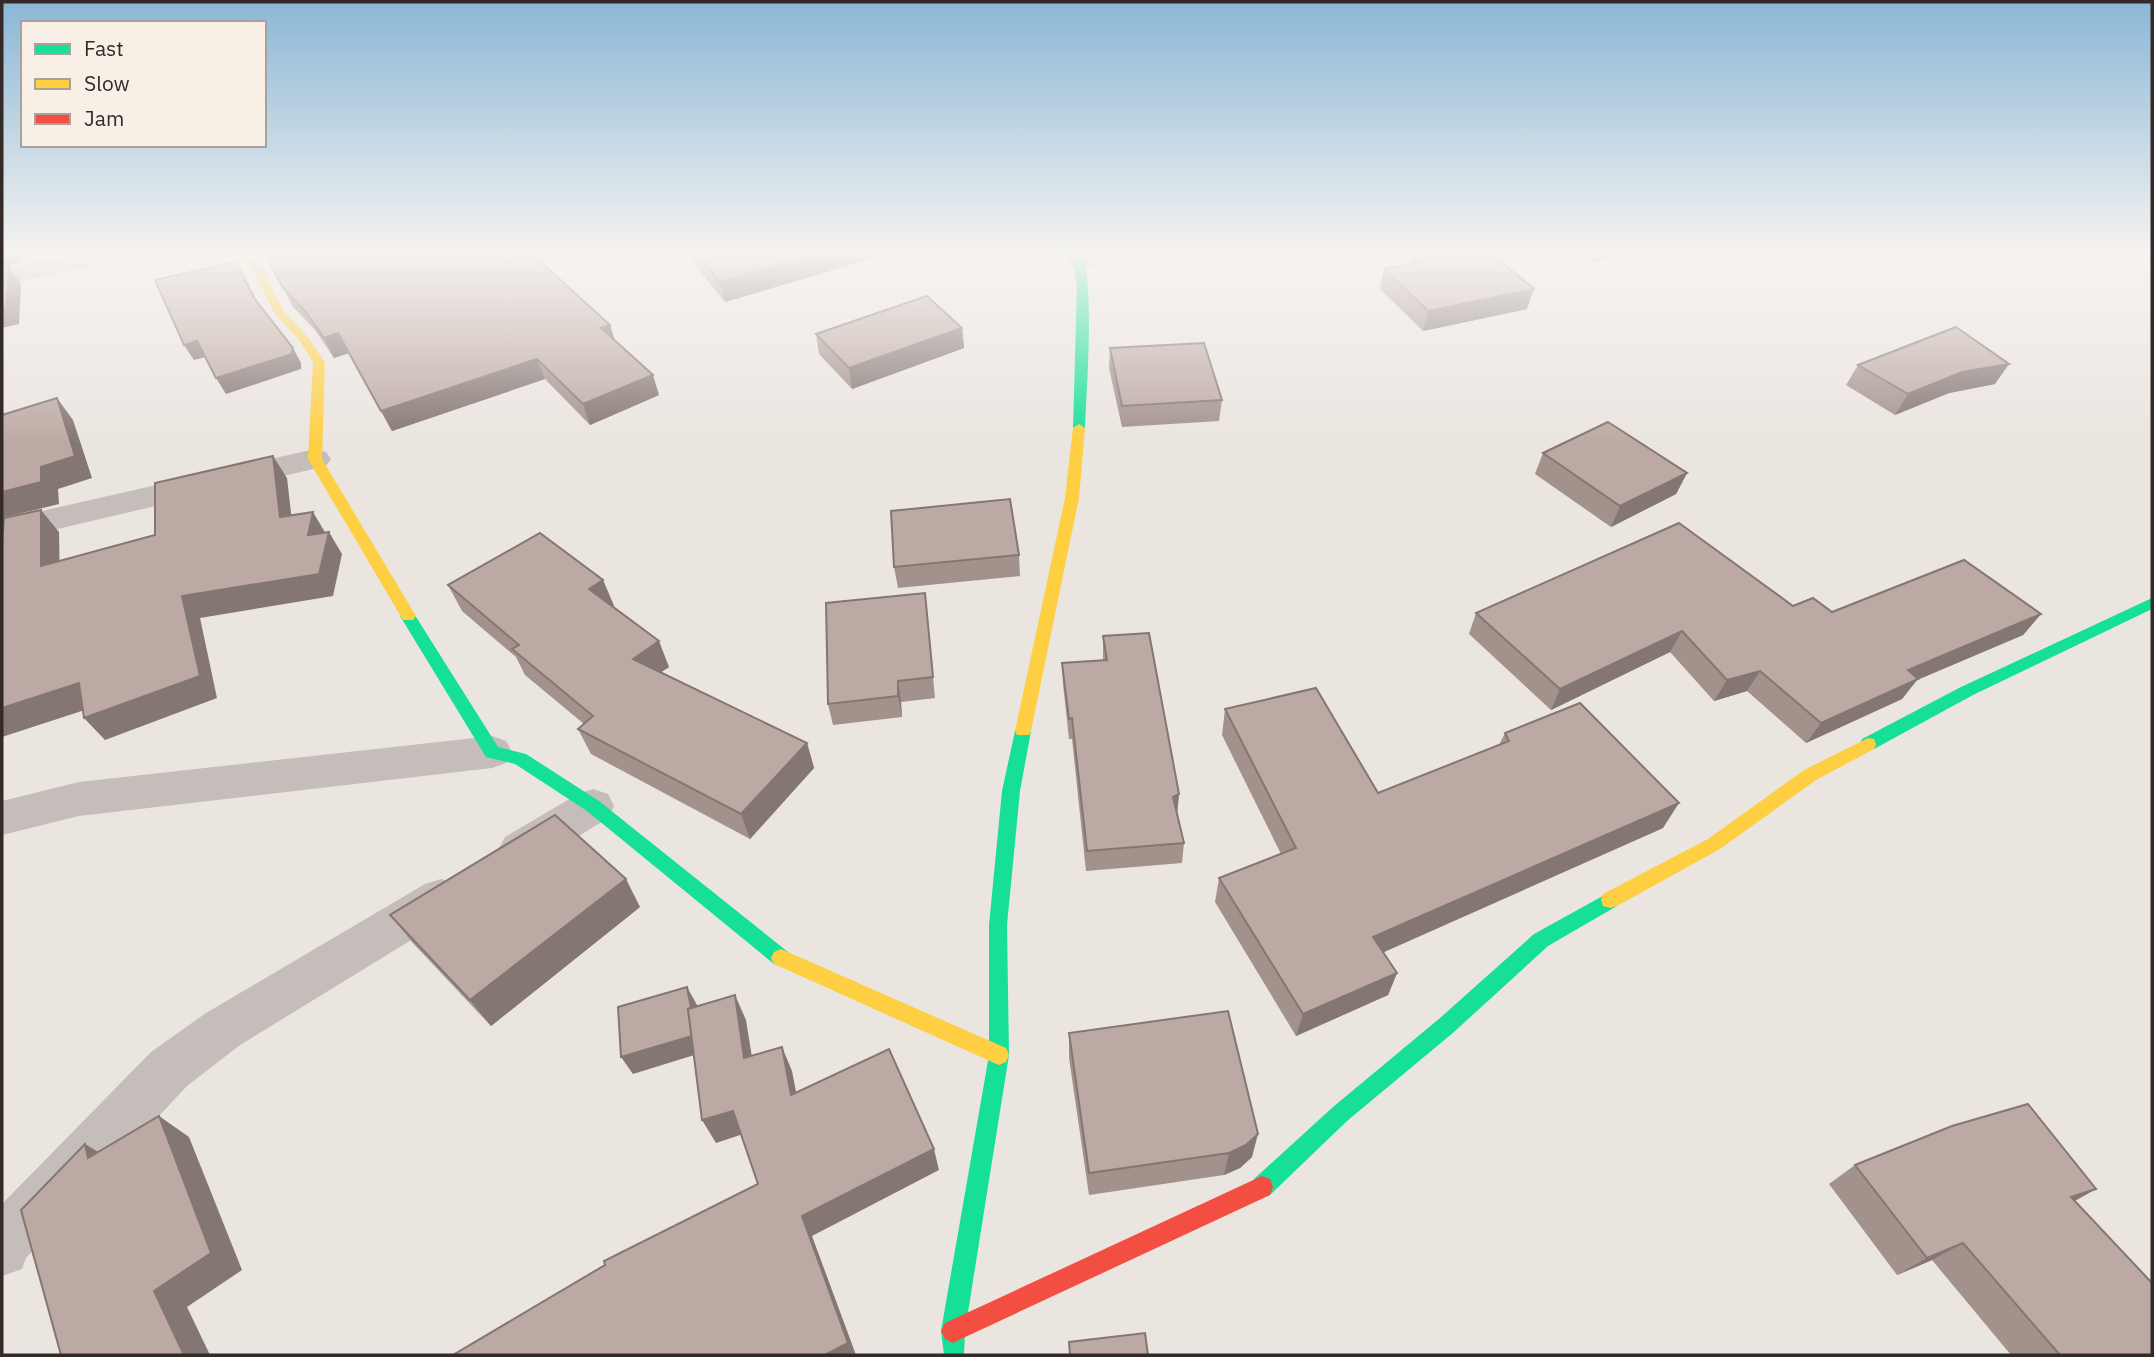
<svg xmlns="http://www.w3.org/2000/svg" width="2154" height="1357" viewBox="0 0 2154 1357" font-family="'IBM Plex Sans',sans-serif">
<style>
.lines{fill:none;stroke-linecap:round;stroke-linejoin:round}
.street{fill:#c4bdb9;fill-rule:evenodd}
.fast{fill:#16e098;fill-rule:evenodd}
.slow{fill:#ffcf43;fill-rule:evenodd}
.jam{fill:#f24e42;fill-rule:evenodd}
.wall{fill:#a3918c}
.shaded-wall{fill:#847672}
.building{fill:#bda9a3;stroke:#847672;stroke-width:2}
</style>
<rect width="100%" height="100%" fill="#ebe5e0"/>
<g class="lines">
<g class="street">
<path d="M75,254H124L120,260L2,285V269Z"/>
<path d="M1078,254H1119C1111,266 1082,271 1069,268L1065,262L1069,256Z"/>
<path d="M315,449L326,452L331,459L326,466L2,542V520Z"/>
<path d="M492,736L506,741L512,752L506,763L492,768L79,816L2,835V801L79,782Z"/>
<path d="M593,789L608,794L614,806L608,818L535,863L520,868L505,863L498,850L505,837L578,794Z"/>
<path d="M441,879L457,884L463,898L457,912L240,1045L187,1086L26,1258L22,1269L2,1276V1204L151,1052L206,1013L425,884Z"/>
</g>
<g class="fast">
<path d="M1062,254C1069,254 1076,253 1082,260C1095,276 1086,401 1085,428L1079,432L1073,428L1077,285L1073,263Z"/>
<path d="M2152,598V609L1973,695L1874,749H1862L1860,744L1862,739L1961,687Z"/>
<path d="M408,611L413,612L498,747L526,754L599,801L788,952L791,958L788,964L781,967L774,964L587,811L515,764L486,757L400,616Z"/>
<path d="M1023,725L1029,727L1031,731L1020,791L1007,925L1009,1055L965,1331L964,1355H944L941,1331L989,1055V925L1002,791L1015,731L1017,727Z"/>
<path d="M1610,892L1617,894L1619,900L1617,906L1548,946L1454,1032L1347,1121L1270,1195L1262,1198L1254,1195L1251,1187L1254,1179L1333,1107L1440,1018L1534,934Z"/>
</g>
<g class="slow">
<path d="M238,254H249L262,268L284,311L307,336L325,362L322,459L416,616L413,620H403L308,459L313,362L299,340L275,314L252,269Z"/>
<path d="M1079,424L1085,428L1079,498L1031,731L1029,735H1017L1015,731L1065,498L1073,428Z"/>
<path d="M1868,738L1874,739L1876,744L1874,749L1816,780L1720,849L1617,906L1610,908L1603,906L1601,900L1603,894L1708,839L1804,770Z"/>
<path d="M781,949L1006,1048L1009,1055L1006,1062L999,1065L992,1062L774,964L771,958L774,952Z"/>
</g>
<path class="jam" d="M1262,1176L1270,1179L1273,1187L1270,1195L961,1339L953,1343L945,1339L941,1331L945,1323Z"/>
</g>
<g class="wall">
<path d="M265,254H541L534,256L610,325L615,341L659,395L590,425L545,379L392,431L349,353L334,358L315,330L293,307Z"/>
<path d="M678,254H887L725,302L687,255L681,257Z"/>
<path d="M1414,254H1492L1527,309L1423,331L1380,289L1384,269L1412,263Z"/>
<path d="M1577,254H1625L1591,263Z"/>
<path d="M962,328L964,348L852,389L819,354L816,334Z"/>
<path d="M1110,348L1222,400L1219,421L1122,427L1109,368Z"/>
<path d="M1858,365L1995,384L1949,393L1895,415L1846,385Z"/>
<path d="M1543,453L1687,473L1676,494L1611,527L1535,474Z"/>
<path d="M1019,555L1020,576L898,588L894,567Z"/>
<path d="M603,580L614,606L613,607L669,667L661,672L807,743L814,768L750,839L591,754L578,729L584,724L525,675L516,657L462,611L448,585Z"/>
<path d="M1793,606L1832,612L2041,614L2023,635L1917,680L1902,699L1806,743L1747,691L1714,701L1670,652L1551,710L1469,634L1476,613Z"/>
<path d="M927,614L935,698L901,702L902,717L833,725L828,704Z"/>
<path d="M1103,636L1179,794L1177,814L1184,843L1182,863L1086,871L1072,739H1069L1063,684L1062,663L1103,660Z"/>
<path d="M1225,709L1378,793L1499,745L1505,733L1663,828L1383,952L1397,973L1388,995L1296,1036L1215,902L1219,878L1281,854L1222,735Z"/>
<path d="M640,907L491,1026L412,942L390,915Z"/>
<path d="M1069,1033L1252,1157L1240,1168L1224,1175L1089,1195L1069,1058Z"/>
<path d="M1855,1165L2096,1189L2075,1201L2152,1355H2011L1932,1260L1897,1275L1829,1184Z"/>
</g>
<g class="shaded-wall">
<path d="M2,254H26H23L22,262L2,267Z"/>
<path d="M680,254H687V255L681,257Z"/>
<path d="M817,254H887L725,302L720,282Z"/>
<path d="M1594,254H1625L1591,263Z"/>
<path d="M236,262L245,277L263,313L254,298Z"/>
<path d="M9,267L21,284L19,324L2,328V308Z"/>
<path d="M1534,289L1527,309L1423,331L1428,311Z"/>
<path d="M610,325L616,345L601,328Z"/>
<path d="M962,328L964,348L852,389L849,368Z"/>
<path d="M338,333L349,353L334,358L324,338Z"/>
<path d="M197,341L206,357L194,360L184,345Z"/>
<path d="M293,348L301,363V369L226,394L216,378Z"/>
<path d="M537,359L545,379L392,431L381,411Z"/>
<path d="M2009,364L1995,384L1949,393L1895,415L1908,394L1962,372Z"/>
<path d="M653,375L659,395L590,425L583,404Z"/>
<path d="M57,398L73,420L92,478L58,489L59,504L2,518V492L41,467Z"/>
<path d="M273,456L287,478L294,539L280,517Z"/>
<path d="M1687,473L1676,494L1611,527L1620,506Z"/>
<path d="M41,510L59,532L60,588L41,566Z"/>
<path d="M313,512L326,534L308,535Z"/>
<path d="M329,532L342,554L333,596L200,618L217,698L105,740L84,718L182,596Z"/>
<path d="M603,580L614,606L600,615L589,589Z"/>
<path d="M2041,614L2023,635L1917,680L1902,699L1806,743L1821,723L1908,670Z"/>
<path d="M1682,631L1670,652L1551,710L1560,689Z"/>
<path d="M659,641L669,667L643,684L633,659Z"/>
<path d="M1760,671L1747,691L1714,701L1727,680Z"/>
<path d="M898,681L901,702L902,717L898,696Z"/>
<path d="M79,683L100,705L2,737V708Z"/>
<path d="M807,743L814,768L750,839L741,814Z"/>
<path d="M1179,794L1177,814L1173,797Z"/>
<path d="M1679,803L1663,828L1364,961L1373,937Z"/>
<path d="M626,879L640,907L491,1026L470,1000Z"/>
<path d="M1397,973L1388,995L1296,1036L1303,1014Z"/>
<path d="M687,987L697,1005L704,1052L633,1074L621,1057Z"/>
<path d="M735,995L746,1020L756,1082L744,1058Z"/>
<path d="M782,1047L792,1071L801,1118L791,1095Z"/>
<path d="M733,1111L746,1133L716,1143L702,1120Z"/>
<path d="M159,1116L189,1137L242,1270L187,1307L210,1355H184L154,1291Z"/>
<path d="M1258,1134L1252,1157L1240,1168L1224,1175L1229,1153Z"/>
<path d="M85,1144L118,1164L88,1158Z"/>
<path d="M934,1149L939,1170L812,1236L856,1355H825L802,1216Z"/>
<path d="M2096,1189L2061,1208L2071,1197Z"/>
<path d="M1963,1243L1932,1260L1897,1275L1927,1258Z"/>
</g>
<g class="building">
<path d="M265,254H532L610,325L601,328L653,375L583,404L537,359L381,411L338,333L324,338L305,311L283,288Z"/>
<path d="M697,254H817L720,282Z"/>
<path d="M1427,254H1492L1534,289L1428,311L1384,269L1433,259Z"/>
<path d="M236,262L254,298L293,348L292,354L216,378L197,341L184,345L155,280Z"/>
<path d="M9,267L6,307L2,308V268Z"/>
<path d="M927,296L962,328L849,368L816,334Z"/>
<path d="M1956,327L2009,364L1962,372L1908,394L1858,365Z"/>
<path d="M1204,343L1222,400L1122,406L1110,348Z"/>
<path d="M57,398L75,456L41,467V482L2,492V415Z"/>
<path d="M1608,422L1687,473L1620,506L1543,453Z"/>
<path d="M273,456L280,517L313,512L308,535L329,532L319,574L182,596L200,676L84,718L79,683L2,708V545L4,518L41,510V566L155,535V483Z"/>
<path d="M1010,499L1019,555L894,567L891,511Z"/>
<path d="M1679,523L1793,606L1813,598L1832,612L1964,560L2041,614L1908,670L1918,679L1821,723L1760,671L1727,680L1682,631L1560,689L1476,613Z"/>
<path d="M540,533L603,580L589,589L659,641L633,659L807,743L741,814L578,729L593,716L512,649L519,645L448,585Z"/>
<path d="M925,593L933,677L898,681V696L828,704L826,603Z"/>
<path d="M1149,633L1179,794L1173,797L1184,843L1087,851L1072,718L1069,719L1062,663L1107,660L1103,636Z"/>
<path d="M1316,688L1378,793L1509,741L1505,733L1580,703L1679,803L1373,937L1397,973L1303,1014L1219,878L1296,848L1225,709Z"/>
<path d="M555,815L626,879L470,1000L390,915Z"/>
<path d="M687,987L691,1008L688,1009L692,1036L621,1057L618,1007Z"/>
<path d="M735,995L744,1058L782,1047L791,1095L889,1049L934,1149L802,1216L848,1343L825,1355H453L605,1265L604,1261L758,1184L733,1111L702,1120L688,1009Z"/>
<path d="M1228,1011L1258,1134L1246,1145L1229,1153L1089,1173L1069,1033Z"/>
<path d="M2028,1104L2096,1189L2071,1197L2152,1283V1355H2060L1963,1243L1927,1258L1855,1165L1952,1126Z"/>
<path d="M159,1116L211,1253L154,1291L184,1355H61L21,1210L85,1144L88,1158Z"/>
<path d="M1145,1333L1148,1355H1070L1069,1342Z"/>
</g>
<linearGradient id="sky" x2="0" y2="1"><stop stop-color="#8ab7d6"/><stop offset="0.57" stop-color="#f6f3f1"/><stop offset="1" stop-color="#f6f3f1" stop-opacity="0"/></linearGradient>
<rect width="2154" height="444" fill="url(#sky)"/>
<rect width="2154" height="1357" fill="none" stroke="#342b28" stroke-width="7"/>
<rect x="21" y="21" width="245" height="126" fill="#f8efe7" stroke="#aaa19b" stroke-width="2"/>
<rect x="35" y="44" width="35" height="10" fill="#16e098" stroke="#aaa19b" stroke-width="2"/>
<text x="84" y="56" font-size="21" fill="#342b28">Fast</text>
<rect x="35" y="79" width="35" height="10" fill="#ffcf43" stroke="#aaa19b" stroke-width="2"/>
<text x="84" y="91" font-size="21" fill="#342b28">Slow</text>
<rect x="35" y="114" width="35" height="10" fill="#f24e42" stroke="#aaa19b" stroke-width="2"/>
<text x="84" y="126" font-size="21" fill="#342b28">Jam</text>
</svg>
